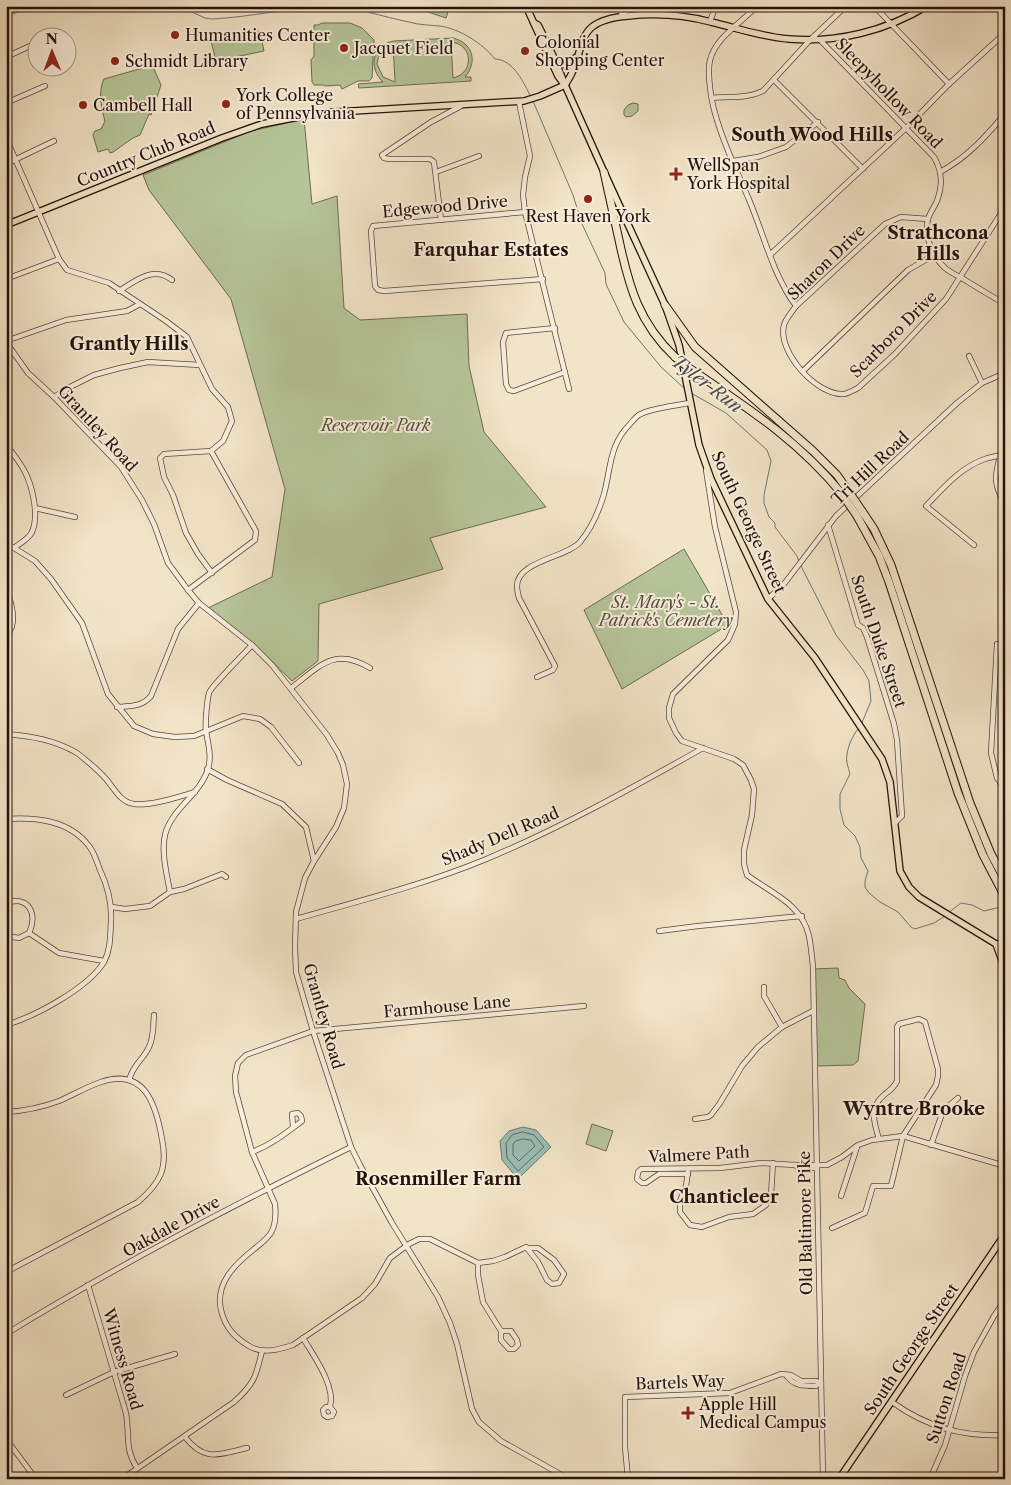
<svg xmlns="http://www.w3.org/2000/svg" width="1011" height="1485" viewBox="0 0 1011 1485" font-family="'Libre Caslon Text',serif">
<style>
.green{fill:#b6c599;stroke:#6d6b52;fill-rule:evenodd}
.water{fill:#9bbfb6;stroke:#6b7971}
.lines{fill:none;stroke-linecap:round;stroke-linejoin:round}
.shore{stroke:#606860;stroke-width:1}
.stream{stroke:#6b7971;stroke-width:1}
.minor-casing{stroke:#584639;stroke-width:6}
.major-casing{stroke:#24110a;stroke-width:8}
.highway-casing{stroke:#24110a;stroke-width:9}
.minor{stroke:#f7eddb;stroke-width:4.5}
.major{stroke:#f2e4c7;stroke-width:5.5}
.highway{stroke:#f2e4c7;stroke-width:7}
.highway-bridge-casing{stroke:#24110a;stroke-width:9;stroke-linecap:butt}
.highway-bridge{stroke:#f2e4c7;stroke-width:7}
.poi-dot{fill:#8f2418;stroke:#f7eddb;stroke-width:2}
.labels{text-anchor:middle;dominant-baseline:central;stroke-width:4;stroke-linejoin:round;paint-order:stroke}
.poi-label{font-size:16px;fill:#24110a;stroke:#f7eddb;text-anchor:start}
.street-label{font-size:16px;fill:#24110a;stroke:#f7eddb}
.park-label{font-size:16px;font-style:italic;fill:#57503c;stroke:#f7eddb}
.neighbourhood-label{font-size:18px;font-weight:bold;fill:#24110a;stroke:#f7eddb}
.water-label{font-size:18px;font-style:italic;fill:#4e4e46;stroke:#f7eddb}
</style>
<rect width="100%" height="100%" fill="#f2e4c7"/>
<filter id="stains"><feTurbulence type="fractalNoise" baseFrequency=".004" numOctaves="4"/><feColorMatrix values="0 0 0 0 .2 0 0 0 0 .09 0 0 0 0 .02 0 0 0 .5 -.17"/></filter>
<radialGradient id="worn" r=".72"><stop offset=".6" stop-color="#630" stop-opacity="0"/><stop offset="1" stop-color="#630" stop-opacity=".3"/></radialGradient>
<g class="green">
<path d="M410,6H450L446,18Z"/>
<path d="M322,23H350L362,28L374,40L372,78L369,81H358L342,89L340,85L325,86L324,85H314L312,82L311,60L314,56V25H318Z"/>
<path d="M260,31L264,51L216,61L211,41Z"/>
<path d="M453,38C473,43 478,62 465,77H471V81L359,88L358,84L383,82C368,68 372,45 394,41ZM451,42C473,44 475,73 453,78ZM393,46L395,81V82L383,77L377,64C378,55 384,47 393,46Z"/>
<path d="M150,66L154,69L161,85L151,115L149,114L140,135L133,138L113,152L110,153L108,149L98,152L93,135L95,131L101,129L105,121C101,108 98,91 104,79Z"/>
<path d="M633,103L638,104V111L632,116L626,117L624,115V110L628,105Z"/>
<path d="M304,119L312,204L337,196L344,308L360,320L467,314L469,366L484,432L546,507L430,538L443,569L319,604L318,661L292,681L252,642L208,608L272,577L285,489L231,299L149,190L143,175L251,131Z"/>
<path d="M684,549L728,625L622,689L584,610Z"/>
<path d="M838,968L839,978L845,980L849,988L865,1004L858,1061L853,1065L816,1066L814,969Z"/>
<path d="M592,1124L613,1131L606,1151L586,1144Z"/>
</g>
<path class="water" d="M523,1127L536,1130L551,1147L520,1177L517,1178L502,1160L500,1141L509,1131Z"/>
<g class="lines">
<g class="shore">
<path d="M523,1132L534,1135L544,1147L518,1171L507,1158L506,1143L512,1135Z"/>
<path d="M523,1139L531,1140L535,1146L519,1161L513,1155V1144L516,1141Z"/>
</g>
<g class="stream">
<path d="M179,6L205,18L212,19C252,17 291,7 330,7C357,7 383,17 409,22C419,25 430,25 440,26C460,29 482,43 495,59C514,60 523,82 531,97"/>
<path d="M533,101L573,195L582,224L605,273L606,284L624,322L661,367L685,389"/>
<path d="M691,393L726,413L767,450L771,461L764,495V503L769,517L775,523V527L797,556L799,562"/>
<path d="M801,566L836,635L863,670L869,681L871,701L861,725"/>
<path d="M859,728C852,735 845,752 847,763C848,767 849,770 850,774L840,794V809L844,825L855,836L860,847L861,858L868,871L865,881V887L869,893L880,902L898,912L911,927L915,929L934,923L945,916"/>
<path d="M948,913L961,903L972,905L984,911L1001,907"/>
</g>
<defs>
<g id="minor">
<path d="M620,6L622,16"/>
<path d="M757,6C741,23 716,37 710,60C707,73 711,100 715,113C723,144 738,173 750,202C764,236 774,277 796,306"/>
<path d="M874,6L949,84"/>
<path d="M6,14L25,6"/>
<path d="M622,16L627,11L638,6"/>
<path d="M710,21L716,6"/>
<path d="M820,40L934,157C941,169 943,184 938,198C936,205 930,212 928,219C924,237 932,256 945,268C951,273 958,276 965,280C978,288 991,296 1005,304"/>
<path d="M6,57L30,46"/>
<path d="M774,80L863,169"/>
<path d="M713,98C730,96 747,99 763,91L810,40L846,6"/>
<path d="M519,102L530,156L525,177L523,195L525,212L569,389"/>
<path d="M6,103L45,86"/>
<path d="M6,138L59,259L67,270L109,283L166,321L187,337L212,389L228,407L232,421L223,441L211,451L256,531L255,540L188,590"/>
<path d="M733,161L758,157L786,147L818,122"/>
<path d="M6,164L54,141"/>
<path d="M436,172L479,156"/>
<path d="M940,172C968,157 985,137 1005,114"/>
<path d="M525,212L373,226L371,231L375,286L378,290L384,291L543,279"/>
<path d="M928,219L901,217L885,224L796,306C792,312 786,318 784,325C777,352 817,396 844,394C849,393 854,390 858,388L895,354L946,299L1005,207"/>
<path d="M441,220L434,162L430,159H389L384,158L382,155L431,122L461,106"/>
<path d="M771,254L906,128L949,84L1005,33"/>
<path d="M6,279L59,259"/>
<path d="M119,291C135,281 154,265 172,280"/>
<path d="M555,328L506,333L503,342L506,384L509,390L514,391L565,372"/>
<path d="M6,341L66,320L127,311L140,304"/>
<path d="M6,342L28,373L54,397L121,467L142,500L154,524L168,563L188,590L199,603L252,645L272,665L327,735L338,753L343,765L347,784L344,808L336,827L314,861L305,878L296,912L295,947L296,972L313,1031L351,1147L360,1165L392,1223L438,1297L450,1323L457,1344L472,1409L479,1422L501,1441L569,1479"/>
<path d="M969,356L982,383"/>
<path d="M803,371L908,270L934,255"/>
<path d="M54,397L70,387L94,375L120,368L148,362L200,365"/>
<path d="M6,444C13,454 21,463 26,474C33,489 39,516 32,532C29,539 20,543 14,548"/>
<path d="M211,451L164,454L160,458L164,477L173,495L186,533L198,554L212,573"/>
<path d="M1000,456C996,474 993,479 1001,497"/>
<path d="M706,470L715,527L736,612L735,624L728,640L673,694L669,708V718L676,733L682,741L734,759L743,765L751,780L754,789L752,815L744,850V864L747,875C771,893 802,904 809,936C811,946 812,957 813,967L823,1479"/>
<path d="M35,508L75,517"/>
<path d="M828,525L858,625L863,628L867,637L894,724L897,740L902,816L895,823"/>
<path d="M6,543L35,561L51,579L82,623L108,694L134,726L153,734L175,737L194,736L243,716L260,719L271,727L299,763"/>
<path d="M974,545L926,506C943,488 961,467 985,459C991,457 998,456 1005,454"/>
<path d="M6,586C11,603 19,623 6,637"/>
<path d="M768,599L784,584L836,516L957,403L982,383L1005,373"/>
<path d="M997,644L991,753L997,778L1005,789"/>
<path d="M537,677L553,670L555,666L519,598C518,594 517,590 517,586C517,561 568,557 580,542C591,529 599,511 604,494C611,468 609,445 630,424C633,421 637,415 641,414C650,409 678,405 690,403"/>
<path d="M291,688C319,667 334,646 370,668"/>
<path d="M117,707C130,706 142,707 151,696L178,629L199,603"/>
<path d="M6,734C31,736 55,740 77,753C86,760 98,770 106,779C114,788 120,802 134,804C151,806 178,797 195,792"/>
<path d="M207,769L227,780L282,804L306,827L314,861"/>
<path d="M6,819C36,817 69,820 89,846C94,852 97,862 100,870C108,887 112,903 111,921C110,935 111,949 104,962C88,988 36,1016 6,1025"/>
<path d="M170,892C167,875 161,853 165,835C171,809 200,795 208,769C212,756 208,744 206,731C205,723 207,701 209,693C211,686 245,653 252,645"/>
<path d="M6,903C29,895 38,914 29,933L19,938L6,936"/>
<path d="M112,907L125,909L150,906L170,892L184,889L222,874L226,877"/>
<path d="M296,919C359,901 423,885 484,860C559,829 632,788 703,748"/>
<path d="M659,931L698,926L802,916"/>
<path d="M29,933L59,953L104,961"/>
<path d="M996,944L1005,942"/>
<path d="M764,987V996L782,1027"/>
<path d="M129,1080C134,1063 143,1060 149,1047C154,1037 153,1026 154,1015"/>
<path d="M6,1112C23,1111 43,1107 59,1101C73,1095 86,1087 101,1082C145,1067 156,1105 162,1139C168,1169 160,1183 138,1202L6,1272"/>
<path d="M695,1119L708,1117L711,1115L720,1103L742,1066L758,1047L782,1027L813,1011"/>
<path d="M931,1145L943,1111L958,1098"/>
<path d="M252,1152C271,1145 286,1133 302,1121L301,1116L298,1113L292,1114L293,1127"/>
<path d="M795,1165L799,1168H816"/>
<path d="M688,1172L686,1186L680,1201V1212L690,1225L702,1227L729,1217L753,1214L766,1205L771,1195L773,1163"/>
<path d="M688,1174H659L646,1183H642L637,1179L638,1172L641,1169L720,1168L761,1163L795,1165H827L842,1157L858,1145L872,1140L903,1136L1005,1166"/>
<path d="M841,1196L857,1147"/>
<path d="M832,1228L865,1213L873,1186H891L903,1136L936,1085L938,1076V1069L925,1022L919,1019L899,1024L897,1027V1081C894,1088 889,1091 884,1095C869,1107 874,1123 879,1139"/>
<path d="M526,1247L538,1262L547,1280L552,1284L559,1283L564,1274L554,1260L538,1248H524L505,1257L493,1261L478,1263L430,1239H419L409,1244L390,1258L375,1284L362,1298L293,1345C278,1350 262,1354 249,1346C234,1337 225,1327 221,1310C215,1284 234,1265 253,1250C260,1244 268,1239 272,1231C276,1222 276,1213 275,1204L252,1152L236,1092L235,1076L238,1063L246,1055L313,1031L584,1006"/>
<path d="M478,1263V1275L483,1302L501,1331V1340L509,1349H514L518,1345L517,1340L511,1331H501"/>
<path d="M88,1285L123,1403C125,1409 127,1416 127,1422C129,1441 126,1451 137,1468"/>
<path d="M6,1334C118,1265 234,1205 351,1147"/>
<path d="M303,1338C313,1355 336,1386 330,1407L334,1412L332,1416L327,1417L324,1415L323,1410L326,1407H330"/>
<path d="M786,1375C793,1386 804,1386 816,1386L819,1383"/>
<path d="M66,1395L114,1372L175,1354"/>
<path d="M892,1402C927,1427 962,1437 1005,1435"/>
<path d="M185,1437C205,1463 220,1454 247,1448"/>
<path d="M6,1439L36,1479"/>
<path d="M122,1479L234,1402C254,1384 256,1377 262,1351"/>
<path d="M628,1479L625,1447V1397L730,1393L781,1374L791,1375L801,1381H816L821,1383"/>
<path d="M930,1479L945,1445L965,1376L974,1352L994,1316L1005,1300"/>
</g>
<g id="major">
<path d="M526,6L558,76L564,84"/>
<path d="M534,23L538,25L543,35L555,60L565,85L604,172L665,305L679,345L699,445L711,479L768,599L815,658L882,759L890,782L900,871L909,887L919,897L996,944L1005,969"/>
<path d="M556,61C564,68 569,65 575,58"/>
<path d="M565,85C569,79 573,72 575,65C580,53 581,36 592,27C602,19 615,17 628,16C655,13 684,15 711,22C737,28 762,37 789,39C837,43 886,31 927,6"/>
<path d="M6,225L222,138L262,124L319,113L524,101L540,96L565,85"/>
<path d="M839,1479L1005,1234"/>
</g>
<g id="highway">
<path d="M604,172C609,194 614,217 619,240C629,287 639,323 675,357"/>
<path d="M665,305L695,347L813,451L837,475L847,489"/>
<path d="M689,368C746,407 797,439 842,494"/>
<path d="M862,511L874,529L891,565L970,803L991,854L1005,880"/>
<path d="M857,516L879,556L889,582L958,793L983,855L1005,897"/>
</g>
</defs>
<use href="#minor" class="minor-casing"/>
<use href="#major" class="major-casing"/>
<use href="#highway" class="highway-casing"/>
<use href="#minor" class="minor"/>
<use href="#major" class="major"/>
<use href="#highway" class="highway"/>
<defs>
<g id="highway-bridge">
<path d="M675,357L689,368"/>
<path d="M847,489L862,511"/>
<path d="M842,494L857,516"/>
</g>
</defs>
<use href="#highway-bridge" class="highway-bridge-casing"/>
<use href="#highway-bridge" class="highway-bridge"/>
</g>
<g class="poi-dot">
<circle cx="175" cy="35" r="5"/>
<circle cx="344" cy="48" r="5"/>
<circle cx="525" cy="51" r="5"/>
<circle cx="115" cy="61" r="5"/>
<circle cx="226" cy="104" r="5"/>
<circle cx="83" cy="105" r="5"/>
<path d="M673.5 166.5h5v5h5v5h-5v5h-5v-5h-5v-5h5z"/>
<circle cx="588" cy="199" r="5"/>
<path d="M685.5 1405.5h5v5h5v5h-5v5h-5v-5h-5v-5h5z"/>
</g>
<g class="labels">
<g class="poi-label">
<text x="185" y="35">Humanities Center</text>
<text x="535" y="42">Colonial<tspan x="535" dy="18">Shopping Center</tspan></text>
<text x="354" y="48">Jacquet Field</text>
<text x="125" y="61">Schmidt Library</text>
<text x="236" y="95">York College<tspan x="236" dy="18">of Pennsylvania</tspan></text>
<text x="93" y="105">Cambell Hall</text>
<text x="687" y="165">WellSpan<tspan x="687" dy="18">York Hospital</tspan></text>
<text x="588" y="216" text-anchor="middle">Rest Haven York</text>
<text x="699" y="1404">Apple Hill<tspan x="699" dy="18">Medical Campus</tspan></text>
</g>
<g class="street-label">
<text transform="translate(889 93) rotate(46)">Sleepyhollow Road</text>
<text transform="translate(146 154) rotate(-22)">Country Club Road</text>
<text transform="translate(445 206) rotate(-5)">Edgewood Drive</text>
<text transform="translate(826 262) rotate(-44)">Sharon Drive</text>
<text transform="translate(893 334) rotate(-45)">Scarboro Drive</text>
<text transform="translate(98 428) rotate(48)">Grantley Road</text>
<text transform="translate(870 468) rotate(-43)">Tri Hill Road</text>
<text transform="translate(749 522) rotate(65)">South George Street</text>
<text transform="translate(879 641) rotate(71)">South Duke Street</text>
<text transform="translate(500 836) rotate(-23)">Shady Dell Road</text>
<text transform="translate(447 1006) rotate(-5)">Farmhouse Lane</text>
<text transform="translate(324 1016) rotate(74)">Grantley Road</text>
<text transform="translate(699 1154) rotate(-3)">Valmere Path</text>
<text transform="translate(805 1223) rotate(-91)">Old Baltimore Pike</text>
<text transform="translate(171 1226) rotate(-29)">Oakdale Drive</text>
<text transform="translate(911 1349) rotate(-56)">South George Street</text>
<text transform="translate(123 1359) rotate(74)">Witness Road</text>
<text transform="translate(680 1382) rotate(-2)">Bartels Way</text>
<text transform="translate(946 1398) rotate(-72)">Sutton Road</text>
</g>
<g class="park-label">
<text x="376" y="425">Reservoir Park</text>
<text x="666" y="602">St. Mary's - St.<tspan x="666" dy="18">Patrick's Cemetery</tspan></text>
</g>
<g class="neighbourhood-label">
<text x="812" y="135">South Wood Hills</text>
<text x="938" y="233">Strathcona<tspan x="938" dy="21">Hills</tspan></text>
<text x="491" y="250">Farquhar Estates</text>
<text x="129" y="344">Grantly Hills</text>
<text x="914" y="1109">Wyntre Brooke</text>
<text x="438" y="1179">Rosenmiller Farm</text>
<text x="724" y="1197">Chanticleer</text>
</g>
<g class="water-label">
<text transform="translate(707 384) rotate(37)">Tyler Run</text>
</g>
</g>
<rect width="1011" height="1485" fill="none" stroke="#f2e4c7" stroke-width="25"/>
<rect x="8" y="8" width="996" height="1470" fill="none" stroke="#24110a" stroke-width="2.5"/>
<rect x="12" y="12" width="986" height="1460" fill="none" stroke="#24110a"/>
<g transform="translate(52 52) rotate(359)"><circle r="24" fill="#f7eddb" stroke="#a39587"/>
<path d="M0-4L9 19L0 12L-9 19Z" fill="#8f2418"/>
<text y="-8" font-size="14" font-weight="bold" text-anchor="middle" fill="#24110a">N</text>
</g>
<rect width="100%" height="100%" filter="url(#stains)"/>
<rect width="100%" height="100%" fill="url(#worn)"/>
</svg>
